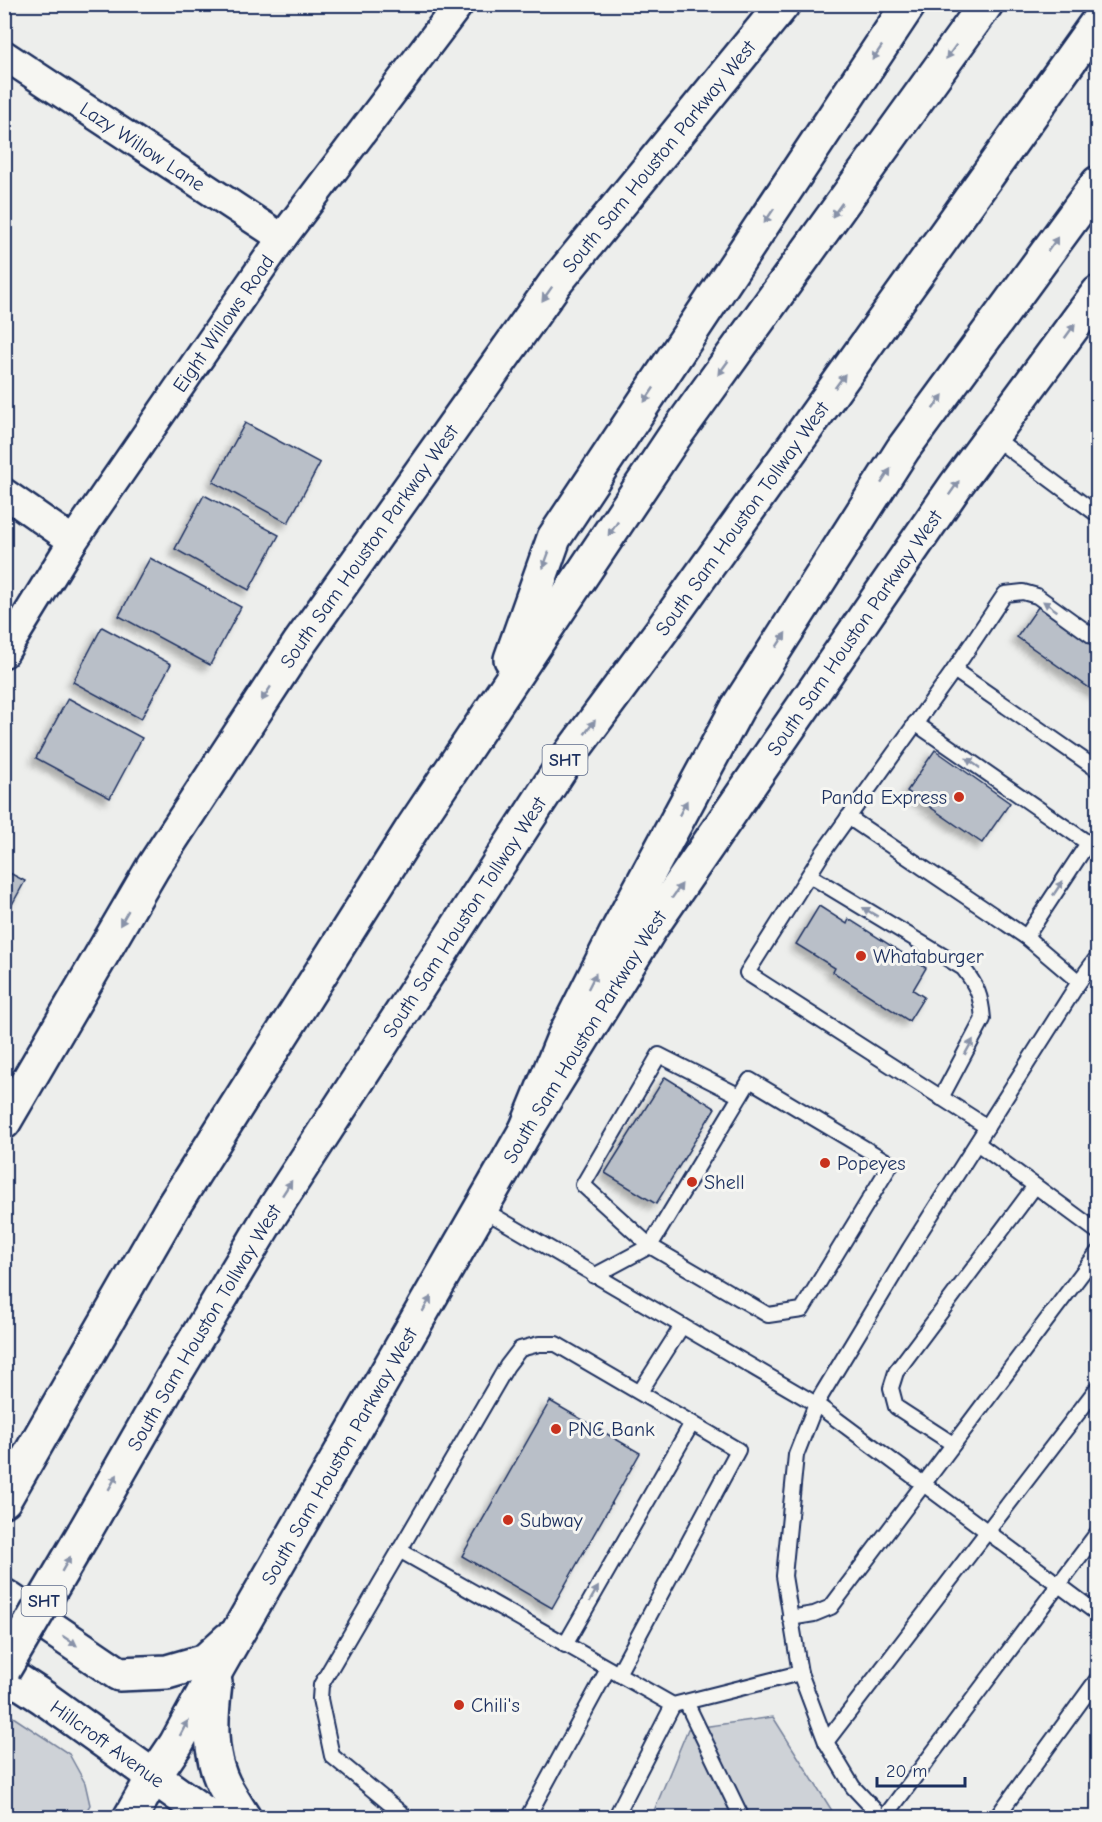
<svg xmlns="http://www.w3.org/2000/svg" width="1102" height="1822" viewBox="0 0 1102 1822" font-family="'Comic Neue',sans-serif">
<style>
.green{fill:#ced2d7;stroke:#74809a;stroke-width:1.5}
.building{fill:#b9bfc8;stroke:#1b2f5e;stroke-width:1.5;filter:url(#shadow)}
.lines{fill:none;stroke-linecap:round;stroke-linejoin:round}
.lane-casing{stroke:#1b2f5e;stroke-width:18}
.street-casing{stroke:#1b2f5e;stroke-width:33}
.secondary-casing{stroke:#1b2f5e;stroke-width:38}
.highway-casing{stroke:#1b2f5e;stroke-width:38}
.lane{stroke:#f6f6f2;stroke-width:14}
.street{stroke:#f6f6f2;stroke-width:28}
.secondary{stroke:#f6f6f2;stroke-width:33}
.highway{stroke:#f6f6f2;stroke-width:33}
.highway-bridge-casing{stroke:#1b2f5e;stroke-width:38;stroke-linecap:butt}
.highway-bridge{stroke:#f6f6f2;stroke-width:33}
.oneway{fill:#8892a8}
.poi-dot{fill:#c8321e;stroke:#f6f6f2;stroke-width:2}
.labels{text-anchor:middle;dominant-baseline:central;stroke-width:6;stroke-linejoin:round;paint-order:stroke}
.shield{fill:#f6f6f2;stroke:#5d6b8a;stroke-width:1.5}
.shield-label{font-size:18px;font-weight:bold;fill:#1b2f5e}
.street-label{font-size:20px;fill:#1b2f5e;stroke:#f6f6f2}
.poi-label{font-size:20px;fill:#1b2f5e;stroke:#f6f6f2;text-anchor:start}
</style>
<defs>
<filter id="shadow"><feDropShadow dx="-5.5" dy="5.5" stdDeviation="3" flood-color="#0004"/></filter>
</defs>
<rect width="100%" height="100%" fill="#edeeec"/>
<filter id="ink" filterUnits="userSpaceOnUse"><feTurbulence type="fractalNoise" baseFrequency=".0167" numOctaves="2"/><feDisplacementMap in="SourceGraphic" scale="12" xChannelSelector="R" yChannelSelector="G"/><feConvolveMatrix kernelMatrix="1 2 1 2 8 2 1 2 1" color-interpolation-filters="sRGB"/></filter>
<g filter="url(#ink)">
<g class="green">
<path d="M4,1711L69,1754L85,1783L90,1805L83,1817H5Z"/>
<path d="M773,1717L836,1817L651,1818L688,1729Z"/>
</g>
<g class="building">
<path d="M245,423L320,463L288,523L213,482Z"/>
<path d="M204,495L279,535L249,590L175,549Z"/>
<path d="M150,558L241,607L210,665L119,616Z"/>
<path d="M1038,607L1098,648V694L1017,637Z"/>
<path d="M102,627L171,664L141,719L73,682Z"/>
<path d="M68,698L142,738L110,798L36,758Z"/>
<path d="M935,750L1010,803L982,843L907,791Z"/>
<path d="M4,870L25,881L4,919Z"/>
<path d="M819,906L847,924L849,919L926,968L913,990L924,997L909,1021L833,972L835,968L796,944Z"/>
<path d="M665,1077L715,1108L656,1204L605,1173Z"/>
<path d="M550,1401L640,1453L552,1608L462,1556Z"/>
</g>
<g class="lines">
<defs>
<g id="lane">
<path d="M992,436L1098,515"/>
<path d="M954,670L1098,770"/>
<path d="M915,723L1088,843L1026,937"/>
<path d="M848,817L1026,937L1079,982"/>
<path d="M809,875L963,968C977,986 981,995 983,1019L941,1098"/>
<path d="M987,1127L747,973L824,851L954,670L1005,594L1023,592L1037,596L1098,640"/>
<path d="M977,1143L1098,1232"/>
<path d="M482,1209L816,1404L1098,1614"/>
<path d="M594,1276L650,1246L750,1080L891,1164L802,1310L768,1315L650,1246L583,1185L659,1055L740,1096"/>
<path d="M640,1392L682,1326"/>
<path d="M953,1444L896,1407L891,1388L896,1372L1035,1186"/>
<path d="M399,1550L673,1705L800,1673"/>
<path d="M790,1618L814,1614L831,1607L1098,1252"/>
<path d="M565,1645L692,1423"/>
<path d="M686,1702L742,1818"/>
<path d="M826,1742L1098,1387"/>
<path d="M407,1818L332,1756L320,1699L321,1685L507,1366L520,1349L539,1344H556L738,1450L618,1674"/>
<path d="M527,1818L608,1669"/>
<path d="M615,1818L673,1705"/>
<path d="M882,1818L853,1787L826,1742L800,1673L784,1576L796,1455L816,1404L910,1248L1079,982L1098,956"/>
<path d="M884,1818L1098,1532"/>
<path d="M996,1818L1098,1678"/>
</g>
<g id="street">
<path id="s1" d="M4,55L282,238"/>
<path d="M4,493L73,541"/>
<path id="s2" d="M4,653L73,541L282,238L459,4"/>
</g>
<g id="secondary">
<path id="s3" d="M4,1122L153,867L299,644L556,282L783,4"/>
<path d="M4,1596L119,1674L167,1672L205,1661L229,1639"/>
<path id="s4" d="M4,1672L44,1698L211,1818"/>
<path d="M215,1683C211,1717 208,1753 224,1785C230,1796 237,1807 244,1818"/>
<path id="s5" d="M130,1818L153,1778L176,1744L218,1667L526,1130L650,929L956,485L1098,293"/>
</g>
<g id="highway">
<path d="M511,659L554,538L909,4"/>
<path d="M526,1130L564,1037L619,928L738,707L903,449L1098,183"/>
<path d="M4,1500L172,1208L412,829L674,437L986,4"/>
<path id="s6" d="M84,1533L175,1374L269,1217L568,757L662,630L1098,21"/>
</g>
</defs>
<use href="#lane" class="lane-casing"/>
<use href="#street" class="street-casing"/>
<use href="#secondary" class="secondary-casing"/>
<use href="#highway" class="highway-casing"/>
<use href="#lane" class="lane"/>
<use href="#street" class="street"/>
<use href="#secondary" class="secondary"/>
<use href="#highway" class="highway"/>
<defs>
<path id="highway-bridge" d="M4,1669L84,1533"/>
</defs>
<use href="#highway-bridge" class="highway-bridge-casing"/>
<use href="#highway-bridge" class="highway-bridge"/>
</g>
<defs><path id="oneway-solid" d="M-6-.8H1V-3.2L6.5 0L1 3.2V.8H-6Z" transform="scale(1.5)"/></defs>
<g class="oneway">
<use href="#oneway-solid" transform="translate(951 52) rotate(126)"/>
<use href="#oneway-solid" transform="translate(877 53) rotate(124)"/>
<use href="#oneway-solid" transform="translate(837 210) rotate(126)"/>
<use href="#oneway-solid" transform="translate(769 216) rotate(124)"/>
<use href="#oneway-solid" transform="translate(1053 244) rotate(-54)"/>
<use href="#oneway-solid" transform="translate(547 294) rotate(125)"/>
<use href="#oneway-solid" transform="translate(1070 331) rotate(-54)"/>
<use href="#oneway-solid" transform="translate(723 368) rotate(126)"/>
<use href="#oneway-solid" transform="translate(840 381) rotate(-54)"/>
<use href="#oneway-solid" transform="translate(649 395) rotate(124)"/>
<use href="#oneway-solid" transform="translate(938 402) rotate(-54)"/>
<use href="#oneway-solid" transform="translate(886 476) rotate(-57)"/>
<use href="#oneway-solid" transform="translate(954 488) rotate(-55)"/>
<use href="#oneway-solid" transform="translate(613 529) rotate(124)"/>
<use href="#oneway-solid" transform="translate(546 560) rotate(110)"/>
<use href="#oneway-solid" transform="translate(1050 606) rotate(-145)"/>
<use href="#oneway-solid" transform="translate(781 640) rotate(-57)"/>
<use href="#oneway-solid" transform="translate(266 694) rotate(123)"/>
<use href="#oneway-solid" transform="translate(590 727) rotate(-53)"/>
<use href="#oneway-solid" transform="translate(973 763) rotate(-145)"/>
<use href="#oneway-solid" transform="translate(683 808) rotate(-62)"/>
<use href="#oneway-solid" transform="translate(1058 888) rotate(-56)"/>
<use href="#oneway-solid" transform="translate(677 891) rotate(-55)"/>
<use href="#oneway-solid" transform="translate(870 912) rotate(-149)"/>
<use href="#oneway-solid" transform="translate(124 918) rotate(120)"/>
<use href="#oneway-solid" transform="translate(592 981) rotate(-63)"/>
<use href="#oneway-solid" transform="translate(969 1047) rotate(-61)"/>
<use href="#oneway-solid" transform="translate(287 1188) rotate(-57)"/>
<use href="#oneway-solid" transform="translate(427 1304) rotate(-60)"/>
<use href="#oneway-solid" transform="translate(113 1482) rotate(-60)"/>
<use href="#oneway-solid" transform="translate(66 1564) rotate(-60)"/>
<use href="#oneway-solid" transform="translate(594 1594) rotate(-60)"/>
<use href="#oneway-solid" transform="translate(70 1641) rotate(34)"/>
<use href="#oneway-solid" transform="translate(184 1728) rotate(-62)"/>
</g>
</g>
<g class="poi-dot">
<circle cx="959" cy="797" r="6"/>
<circle cx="861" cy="956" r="6"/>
<circle cx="825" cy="1163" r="6"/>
<circle cx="692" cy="1182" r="6"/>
<circle cx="556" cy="1429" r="6"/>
<circle cx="508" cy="1520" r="6"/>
<circle cx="459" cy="1705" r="6"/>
</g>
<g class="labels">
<g class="shield">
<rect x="542.5" y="745" width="45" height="30" rx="4.5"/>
<rect x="21.5" y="1586" width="45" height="30" rx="4.5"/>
</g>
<g class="shield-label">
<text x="565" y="760">SHT</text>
<text x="44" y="1601">SHT</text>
</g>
<g class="street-label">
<text stroke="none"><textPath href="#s1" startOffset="166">Lazy Willow Lane</textPath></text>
<text stroke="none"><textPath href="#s3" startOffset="1168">South Sam Houston Parkway West</textPath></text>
<text stroke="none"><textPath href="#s2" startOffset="396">Eight Willows Road</textPath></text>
<text stroke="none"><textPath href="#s6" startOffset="1210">South Sam Houston Tollway West</textPath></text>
<text stroke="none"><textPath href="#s3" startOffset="682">South Sam Houston Parkway West</textPath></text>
<text stroke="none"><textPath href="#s5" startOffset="1390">South Sam Houston Parkway West</textPath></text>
<text stroke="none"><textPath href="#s6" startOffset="724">South Sam Houston Tollway West</textPath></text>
<text stroke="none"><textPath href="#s5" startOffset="904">South Sam Houston Parkway West</textPath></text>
<text stroke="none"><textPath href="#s6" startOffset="238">South Sam Houston Tollway West</textPath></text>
<text stroke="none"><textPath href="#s5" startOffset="418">South Sam Houston Parkway West</textPath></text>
<text stroke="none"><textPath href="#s4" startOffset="126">Hillcroft Avenue</textPath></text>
</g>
<g class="poi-label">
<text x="947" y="797" text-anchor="end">Panda Express</text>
<text x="873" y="956">Whataburger</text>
<text x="837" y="1163">Popeyes</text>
<text x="704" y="1182">Shell</text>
<text x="568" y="1429">PNC Bank</text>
<text x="520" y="1520">Subway</text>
<text x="471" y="1705">Chili's</text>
</g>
</g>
<rect width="1102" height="1822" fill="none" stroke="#f6f6f2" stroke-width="24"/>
<rect x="12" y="12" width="1078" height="1798" fill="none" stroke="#1b2f5e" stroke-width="2" filter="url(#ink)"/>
<path d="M877 1777v9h88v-9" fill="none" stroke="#1b2f5e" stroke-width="3"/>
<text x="886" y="1777" font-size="18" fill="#1b2f5e" stroke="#f6f6f2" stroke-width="4.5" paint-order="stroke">20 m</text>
</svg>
